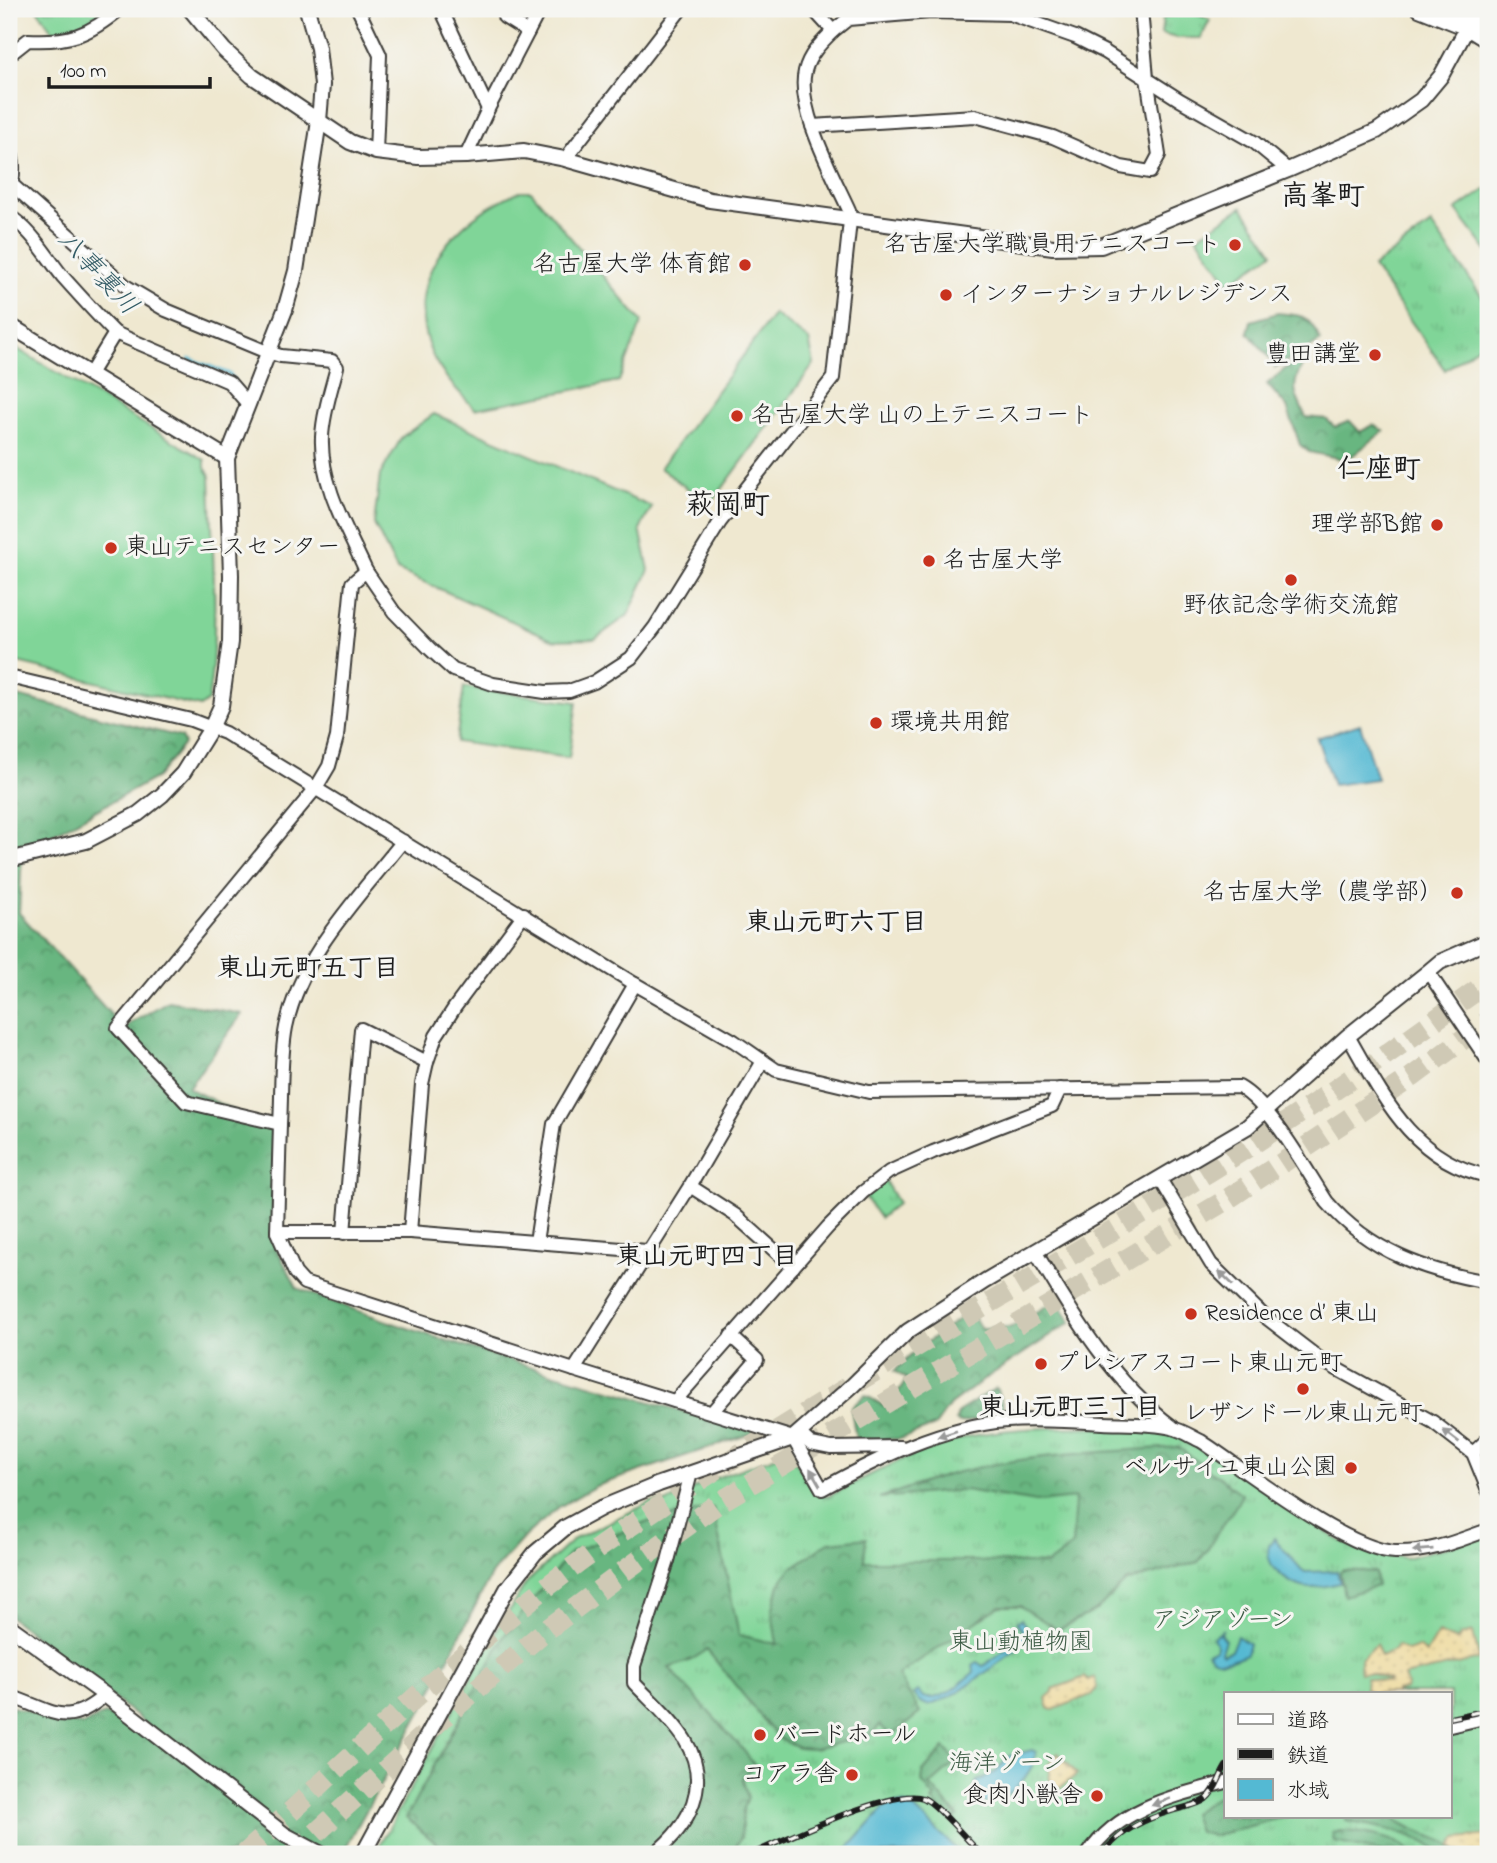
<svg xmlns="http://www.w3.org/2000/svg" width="1497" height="1863" viewBox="0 0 1497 1863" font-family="'Indie Flower','Klee One',sans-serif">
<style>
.grass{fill:url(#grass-tufts);stroke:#4e785a;stroke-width:2;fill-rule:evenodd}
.forest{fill:url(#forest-crowns);stroke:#42694e;stroke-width:2}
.sand{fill:url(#sand-dots);stroke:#857b5d;stroke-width:2}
.pitch{fill:#80d598;stroke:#4e785a;stroke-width:2}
.water{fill:#54b9d3;stroke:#386a78;stroke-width:2}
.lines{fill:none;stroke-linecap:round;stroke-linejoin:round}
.stream{stroke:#54b9d3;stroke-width:3.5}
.motorway-tunnel{stroke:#cfc9b5;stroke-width:21;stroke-dasharray:21 10;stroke-linecap:butt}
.minor-casing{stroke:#3c3b37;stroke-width:16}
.tertiary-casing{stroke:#3c3b37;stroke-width:18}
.minor{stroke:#fff;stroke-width:12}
.tertiary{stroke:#fff;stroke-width:14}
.rail-casing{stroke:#1c1c1c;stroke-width:6}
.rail{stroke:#f6f6f2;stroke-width:3.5;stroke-dasharray:10;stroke-linecap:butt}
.oneway{fill:#999}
.poi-dot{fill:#c8321e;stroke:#f6f6f2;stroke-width:2.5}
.labels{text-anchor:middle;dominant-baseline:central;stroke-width:6;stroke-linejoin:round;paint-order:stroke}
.poi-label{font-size:24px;fill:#1c1c1c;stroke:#f6f6f2;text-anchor:end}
.park-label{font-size:24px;fill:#3f5d47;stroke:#f6f6f2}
.water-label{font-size:26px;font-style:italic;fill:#325b65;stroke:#f6f6f2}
.neighbourhood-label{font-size:26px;font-weight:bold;fill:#1c1c1c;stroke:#f6f6f2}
.quarter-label{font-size:28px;font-weight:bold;fill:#1c1c1c;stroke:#f6f6f2}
</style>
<defs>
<pattern id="grass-tufts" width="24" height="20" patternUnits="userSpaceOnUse" patternTransform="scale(1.75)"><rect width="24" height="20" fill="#80d598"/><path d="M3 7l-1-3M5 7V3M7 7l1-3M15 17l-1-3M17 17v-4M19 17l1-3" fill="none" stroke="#6eb682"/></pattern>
<pattern id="forest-crowns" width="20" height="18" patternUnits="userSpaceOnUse" patternTransform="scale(1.75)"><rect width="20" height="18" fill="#68b680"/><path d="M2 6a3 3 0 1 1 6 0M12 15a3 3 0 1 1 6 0" fill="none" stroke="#559368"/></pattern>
<pattern id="sand-dots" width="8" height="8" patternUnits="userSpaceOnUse" patternTransform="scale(1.75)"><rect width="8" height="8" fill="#eeda9e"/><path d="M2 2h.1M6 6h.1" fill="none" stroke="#ccba88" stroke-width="1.8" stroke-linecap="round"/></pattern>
</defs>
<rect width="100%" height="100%" fill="#f6f6f2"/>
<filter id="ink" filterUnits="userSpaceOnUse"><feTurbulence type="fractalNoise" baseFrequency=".0143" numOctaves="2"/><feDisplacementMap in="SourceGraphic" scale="14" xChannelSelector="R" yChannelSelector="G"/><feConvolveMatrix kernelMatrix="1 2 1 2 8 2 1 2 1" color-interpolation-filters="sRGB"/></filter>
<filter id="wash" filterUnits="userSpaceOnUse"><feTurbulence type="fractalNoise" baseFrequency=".00686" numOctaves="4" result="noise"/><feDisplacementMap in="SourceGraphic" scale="28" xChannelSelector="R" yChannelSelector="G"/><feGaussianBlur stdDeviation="1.57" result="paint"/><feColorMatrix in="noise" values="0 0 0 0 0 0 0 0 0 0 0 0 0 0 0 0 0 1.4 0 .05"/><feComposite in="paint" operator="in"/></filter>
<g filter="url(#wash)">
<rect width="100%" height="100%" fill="#efe8d0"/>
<g class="grass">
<path d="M37,9H105L83,24L54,33Z"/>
<path d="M1193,12L1210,20L1201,38H1177L1161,34L1163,17Z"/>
<path d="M1488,188V252L1456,210Z"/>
<path d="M1431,224L1488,305V339L1445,370L1373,267Z"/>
<path d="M885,1181L898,1203L880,1218L865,1197Z"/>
<path d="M1117,1427L1186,1436L1337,1539L1365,1552L1406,1558L1488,1535V1854H375L490,1642L526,1583L574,1539L651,1502L666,1503L710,1480L788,1452L817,1490L827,1497C876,1472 927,1443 982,1434C1026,1426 1072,1428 1117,1427ZM1226,1693H1450V1816H1226Z"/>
</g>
<g class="forest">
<path d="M1278,313C1306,316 1308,315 1321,341L1275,368C1268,351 1258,347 1248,332L1251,321Z"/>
<path d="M1302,355L1306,360C1290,384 1293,392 1306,417L1326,419L1335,427L1350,421L1360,432L1373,425L1384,431L1347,460L1309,452L1300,445L1287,407L1267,384Z"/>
<path d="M9,694L181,737L184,744L157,777L22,851L19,913L123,1028L168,1001L242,1014L188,1088L275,1131L272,1240L297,1288C437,1343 582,1381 726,1424L759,1431L596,1486L559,1507L526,1535L492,1573L423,1708L342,1854H9V1706L62,1719V1722L83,1725L105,1714L164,1742L147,1725L9,1616Z"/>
<path d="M1057,1300L1071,1322L989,1376L950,1405L935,1426L900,1439L856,1440L851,1408L865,1395L888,1408L907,1379L894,1371L919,1348L970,1311L981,1329L1011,1327Z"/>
<path d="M996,1388L1006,1414L960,1423L956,1421L958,1412Z"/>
<path d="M1178,1447L1242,1494C1236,1509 1226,1520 1217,1533C1211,1544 1207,1553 1198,1562L1126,1582L1098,1609L1058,1630L1020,1606H1000L898,1675L920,1713L891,1736L880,1725L870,1735L814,1749L798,1748L778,1738L707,1650L691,1660L669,1668L744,1751L755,1766L742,1777L748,1798L743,1811L741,1838L731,1854H449L406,1818L504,1636L571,1552L648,1522L713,1508L739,1635L777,1644L772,1612L779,1585L790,1569L829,1542L866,1538L864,1561H977L1048,1564L1072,1546L1075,1498L1036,1502L965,1490L879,1498C904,1490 929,1480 955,1473C1027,1454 1104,1452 1178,1447Z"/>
<path d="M1342,1570L1375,1572L1377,1586L1344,1596L1340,1573Z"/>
<path d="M944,1748L957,1761L930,1785L958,1816L952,1822L932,1801L935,1798L922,1782L923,1772Z"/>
<path d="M1226,1791V1816H1287L1213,1836L1198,1832L1192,1813Z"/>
<path d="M1346,1816H1389L1413,1829L1445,1842L1458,1854H1439C1424,1834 1373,1826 1349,1822L1345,1820Z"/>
<path d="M1343,1831C1361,1832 1402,1838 1412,1854H1390L1334,1842L1332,1832Z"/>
</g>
<g class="sand">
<path d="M1473,1632L1479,1659L1404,1676L1407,1686L1405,1689L1396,1691V1693H1371L1365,1689L1366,1678L1388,1682L1389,1680L1370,1673H1360L1361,1659L1376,1644L1381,1656L1394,1650L1397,1645L1407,1651L1418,1647L1426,1653L1438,1633L1456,1641L1462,1635Z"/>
<path d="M1085,1677L1088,1681L1095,1677L1097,1688L1091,1695L1053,1710L1049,1709L1046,1698L1053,1692V1689Z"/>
<path d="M1058,1753L1077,1774L1060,1788L1051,1789L1048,1765Z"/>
<path d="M1488,1835V1849L1483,1854H1461L1451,1846L1457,1838Z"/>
</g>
<g class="pitch">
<path d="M520,191H531L642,322L619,381L475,409C457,390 436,370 428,344C405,271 458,218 520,191Z"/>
<path d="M1242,207L1273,253L1229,283L1197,237Z"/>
<path d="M774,314L809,340L814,364L710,505L660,468Z"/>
<path d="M9,344L205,460V468L210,475C212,550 220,626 208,701L200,707L9,661Z"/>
<path d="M434,414L652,507L640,529L649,570L628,615L595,639L554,640L397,570L374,524L380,475L402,437Z"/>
<path d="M464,687L577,702L569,758L456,742Z"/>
</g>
<g class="water">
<path d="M1360,724L1377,779L1333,785L1317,738Z"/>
<path d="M1274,1538L1301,1569L1305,1572L1337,1571L1340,1583C1329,1585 1318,1589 1307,1588C1286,1585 1255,1559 1274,1538Z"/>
<path d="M1021,1619L1028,1630L1025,1642C1009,1656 950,1701 932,1704C923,1706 918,1701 913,1694L918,1691L923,1697C941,1703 961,1683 974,1672L973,1665L977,1662L983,1666L1019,1640L1023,1632L1017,1622Z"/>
<path d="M1223,1629L1220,1634L1225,1640L1221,1652L1224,1654L1231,1651L1237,1636L1249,1644L1246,1654C1234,1660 1216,1666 1207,1653L1216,1649L1217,1645L1213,1637Z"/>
<path d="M1032,1750L1036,1752C1035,1774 1004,1805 982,1803L974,1788L977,1781L996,1772L1009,1756Z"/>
<path d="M895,1803L906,1804L915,1809L961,1854H843L885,1807Z"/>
</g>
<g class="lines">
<path class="stream" d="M190,359L229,374L233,379"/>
</g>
</g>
<g filter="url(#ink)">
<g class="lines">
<g class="motorway-tunnel">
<path d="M245,1854C363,1746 479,1632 610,1540C803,1406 1010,1295 1210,1171C1305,1112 1397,1048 1488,982"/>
<path d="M293,1854L444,1717L540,1635L627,1569L720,1502L1226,1200L1412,1077L1488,1021"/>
</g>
<defs>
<g id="minor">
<path d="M358,9L380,55L376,152"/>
<path d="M441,9L488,109L466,156"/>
<path d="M503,9L504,17L528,32"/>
<path d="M813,9L833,31C822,42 809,54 805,71C796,108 833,175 849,210L850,221L833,378L720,522L655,627L631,658L594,682L569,691L545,692L493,684L453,670L430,649L394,612L366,571L352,583L337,737L329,766L316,788L118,1028L186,1102L280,1124L277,1232L295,1273L304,1283L574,1370L793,1438L822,1489C878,1458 943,1426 1007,1421C1038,1419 1072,1421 1103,1423C1125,1424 1151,1423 1172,1428C1182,1430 1192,1437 1201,1441C1245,1470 1347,1550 1395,1552C1429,1553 1457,1541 1488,1530"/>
<path d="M833,31L848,19L931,12L1010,14L1075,37L1105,52L1180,100L1254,142L1288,170"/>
<path d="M9,55L28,40C68,42 88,36 120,9"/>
<path d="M488,109L540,9"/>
<path d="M812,126L975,116L1053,137L1121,167L1150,172L1159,155L1147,78L1141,9"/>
<path d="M9,147C14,159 15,177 9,189"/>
<path d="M565,159L681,9"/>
<path d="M9,182L127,287L166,310L267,352L281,356L332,361L337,367C331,390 323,414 322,437C320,484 347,529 366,571"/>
<path d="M9,216C32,230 46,256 63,277C80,296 97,315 115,333"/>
<path d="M90,374L115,333L229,382L248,404"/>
<path d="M9,677L191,720L225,733L635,984L734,1041L776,1070L869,1092L1239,1087C1271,1105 1306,1170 1327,1202C1370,1252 1426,1271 1488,1282"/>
<path d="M1428,972L1488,1061"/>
<path d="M1348,1036C1383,1097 1413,1161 1488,1176"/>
<path d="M280,1124C282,1093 280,1058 286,1027C301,954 358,898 403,841"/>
<path d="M1160,1179L1211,1264L1264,1316L1324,1362L1433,1422L1473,1453L1488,1490"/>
<path d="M690,1186L735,1215L793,1267"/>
<path d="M277,1232H410L647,1251"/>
<path d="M410,1232L422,1084L427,1062L436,1036L455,1007L524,914"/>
<path d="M344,1233L361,1029L427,1062"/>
<path d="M536,1242L554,1124L635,984"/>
<path d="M1035,1251C1073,1315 1113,1383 1173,1427"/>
<path d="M574,1370L690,1186L763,1061"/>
<path d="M675,1401L828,1227L863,1192L889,1172L933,1152L1052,1106L1060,1089"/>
<path d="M712,1412L757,1360L731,1336"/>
<path d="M799,1433L811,1444L831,1448L901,1447"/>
<path d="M1473,1453L1488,1439"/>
<path d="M9,1696C53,1710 65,1730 105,1695"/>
<path d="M1450,1726L1488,1717"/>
<path d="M654,1854C690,1825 712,1784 685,1740C672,1719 651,1701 634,1683V1666L668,1561L691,1473"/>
<path d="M1088,1854C1119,1808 1174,1796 1226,1782"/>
</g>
<g id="tertiary">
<path d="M190,9L224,50L252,76L350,142L376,152L418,157L466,156L524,151L565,159L710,200L1053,247L1101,246L1288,170L1377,131L1421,100L1441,76L1467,28V9"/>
<path d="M1419,9L1467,28L1488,41"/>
<path d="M1453,9L1467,14L1488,27"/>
<path d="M9,325L227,458"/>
<path d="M9,860L86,841L138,814L162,795L183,773L211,728L221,706L230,642L231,575L227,458L285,310L296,271L319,121L322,85L318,48L307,9"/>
<path d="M9,1626L105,1695L285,1835L321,1854"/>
<path d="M363,1854L507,1589L535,1553L566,1527L601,1508L659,1484L793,1438L853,1385L908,1331L985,1281L1247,1127L1348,1036L1428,972L1440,962L1488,941"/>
</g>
</defs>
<use href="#minor" class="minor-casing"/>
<use href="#tertiary" class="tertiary-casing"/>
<use href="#minor" class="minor"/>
<use href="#tertiary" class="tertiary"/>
<defs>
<g id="rail">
<path d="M1450,1718L1488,1710"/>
<path d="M752,1854C783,1840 894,1787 923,1798C936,1803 969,1842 981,1854"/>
<path d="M1102,1854C1122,1829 1145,1819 1175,1810C1185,1807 1198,1805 1206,1799C1216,1791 1219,1777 1226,1766"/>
</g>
</defs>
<use href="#rail" class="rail-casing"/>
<use href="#rail" class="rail"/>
</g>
<defs><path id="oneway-solid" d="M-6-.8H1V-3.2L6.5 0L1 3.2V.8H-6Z" transform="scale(1.75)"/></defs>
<g class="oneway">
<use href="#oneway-solid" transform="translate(1226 1278) rotate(-136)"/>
<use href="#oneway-solid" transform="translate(947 1434) rotate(162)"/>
<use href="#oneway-solid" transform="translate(1451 1436) rotate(-143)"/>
<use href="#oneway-solid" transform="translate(815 1477) rotate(-120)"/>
<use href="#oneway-solid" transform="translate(1423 1550) rotate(175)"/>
<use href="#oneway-solid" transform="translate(1161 1802) rotate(159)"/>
</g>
</g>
<g class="poi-dot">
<circle cx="1235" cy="245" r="7"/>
<circle cx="745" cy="265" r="7"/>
<circle cx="946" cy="295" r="7"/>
<circle cx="1375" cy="355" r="7"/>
<circle cx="737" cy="416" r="7"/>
<circle cx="1437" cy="525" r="7"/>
<circle cx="111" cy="548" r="7"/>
<circle cx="929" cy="561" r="7"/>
<circle cx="1291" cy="580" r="7"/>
<circle cx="876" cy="723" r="7"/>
<circle cx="1457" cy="893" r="7"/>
<circle cx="1191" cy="1314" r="7"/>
<circle cx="1041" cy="1364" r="7"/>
<circle cx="1303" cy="1389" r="7"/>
<circle cx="1351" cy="1468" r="7"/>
<circle cx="760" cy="1735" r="7"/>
<circle cx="852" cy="1775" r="7"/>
<circle cx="1097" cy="1796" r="7"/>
</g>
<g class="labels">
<g class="poi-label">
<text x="1221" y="245">名古屋大学職員用テニスコート</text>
<text x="731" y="265">名古屋大学 体育館</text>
<text x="960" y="295" text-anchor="start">インターナショナルレジデンス</text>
<text x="1361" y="355">豊田講堂</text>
<text x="751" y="416" text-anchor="start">名古屋大学 山の上テニスコート</text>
<text x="1423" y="525">理学部B館</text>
<text x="125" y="548" text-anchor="start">東山テニスセンター</text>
<text x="943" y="561" text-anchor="start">名古屋大学</text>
<text x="1291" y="606" text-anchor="middle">野依記念学術交流館</text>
<text x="890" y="723" text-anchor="start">環境共用館</text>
<text x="1443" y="893">名古屋大学（農学部）</text>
<text x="1205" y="1314" text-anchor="start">Residence d’ 東山</text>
<text x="1055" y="1364" text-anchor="start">プレシアスコート東山元町</text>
<text x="1303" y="1414" text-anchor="middle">レザンドール東山元町</text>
<text x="1337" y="1468">ベルサイユ東山公園</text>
<text x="774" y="1735" text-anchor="start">バードホール</text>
<text x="838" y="1775">コアラ舎</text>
<text x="1083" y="1796">食肉小獣舎</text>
</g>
<g class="park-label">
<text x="1223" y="1621">アジアゾーン</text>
<text x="1021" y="1643">東山動植物園</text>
<text x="1007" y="1764">海洋ゾーン</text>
</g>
<g class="water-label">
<text transform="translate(97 274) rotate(47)">八事裏川</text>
</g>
<g class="neighbourhood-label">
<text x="836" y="924">東山元町六丁目</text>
<text x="308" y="970">東山元町五丁目</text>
<text x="707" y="1258">東山元町四丁目</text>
<text x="1070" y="1409">東山元町三丁目</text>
</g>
<g class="quarter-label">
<text x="1323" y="197">高峯町</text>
<text x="1379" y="470">仁座町</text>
<text x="728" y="506">萩岡町</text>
</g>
</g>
<rect width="1497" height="1863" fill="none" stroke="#f6f6f2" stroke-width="35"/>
<rect x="1224" y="1692" width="228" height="126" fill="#f6f6f2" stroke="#9f9f9c" stroke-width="2"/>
<rect x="1238" y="1714" width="35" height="10" fill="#ffffff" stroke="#9f9f9c" stroke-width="2"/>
<text x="1287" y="1727" font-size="21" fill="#1c1c1c">道路</text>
<rect x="1238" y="1749" width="35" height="10" fill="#1c1c1c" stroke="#9f9f9c" stroke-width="2"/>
<text x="1287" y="1762" font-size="21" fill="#1c1c1c">鉄道</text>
<rect x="1238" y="1779" width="35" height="21" fill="#54b9d3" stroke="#9f9f9c" stroke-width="2"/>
<text x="1287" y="1797" font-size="21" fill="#1c1c1c">水域</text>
<path d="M49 77v10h161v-10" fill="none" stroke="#1c1c1c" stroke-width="3.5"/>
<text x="60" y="77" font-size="21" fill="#1c1c1c" stroke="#f6f6f2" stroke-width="5" paint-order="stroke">100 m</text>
</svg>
